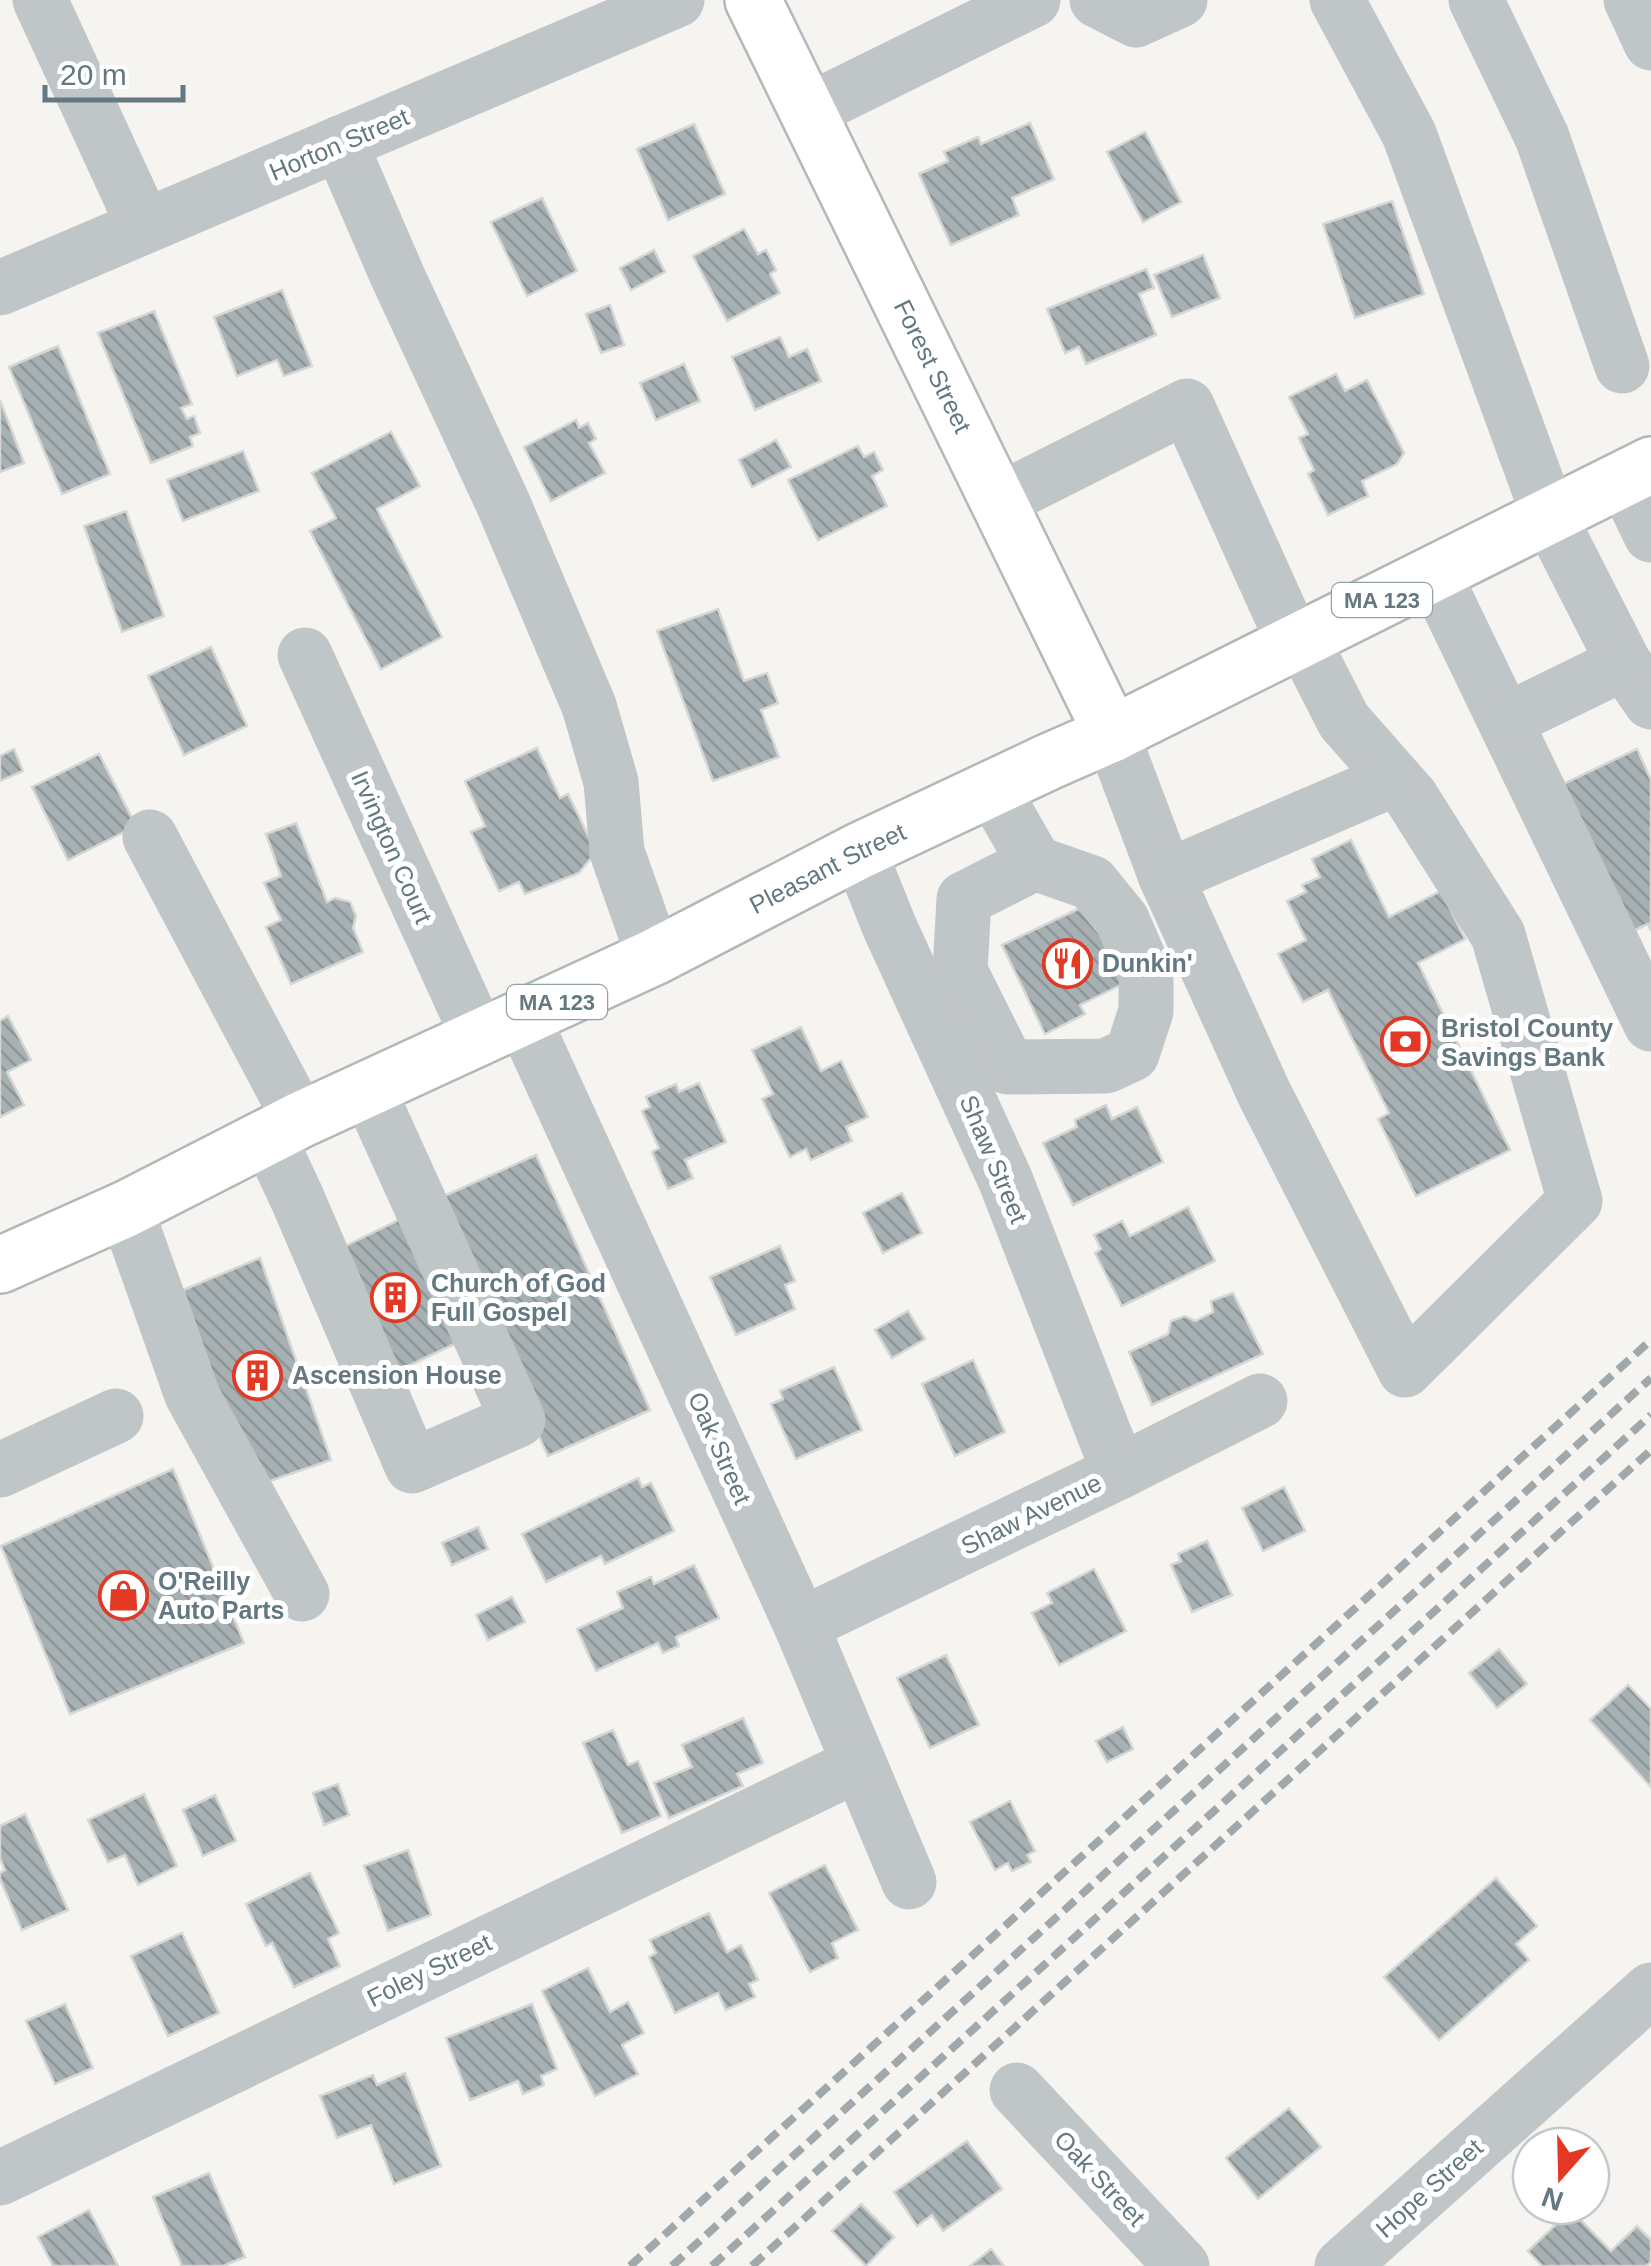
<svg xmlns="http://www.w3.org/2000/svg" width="1651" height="2266" viewBox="0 0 1651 2266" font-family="Helvetica,sans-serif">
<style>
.building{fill:url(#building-back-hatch);stroke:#d6d6d4;stroke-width:2.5}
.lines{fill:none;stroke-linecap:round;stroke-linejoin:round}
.major-casing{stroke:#b3b8bb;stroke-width:60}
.highway-casing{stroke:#b3b7b9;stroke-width:60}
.minor{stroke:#c0c5c7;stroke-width:55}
.major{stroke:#fff;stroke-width:55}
.highway{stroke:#fff;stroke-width:55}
.rail{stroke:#a1a8ac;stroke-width:8;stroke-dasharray:15 8;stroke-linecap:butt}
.labels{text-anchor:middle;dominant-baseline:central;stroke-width:10;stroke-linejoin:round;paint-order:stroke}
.shield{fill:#fff;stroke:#92a0a8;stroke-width:2.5}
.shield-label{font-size:22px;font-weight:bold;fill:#647882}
.street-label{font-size:25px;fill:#647882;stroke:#fff}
.poi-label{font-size:25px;font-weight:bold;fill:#647882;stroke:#fff;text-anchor:start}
</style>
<defs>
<pattern id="building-back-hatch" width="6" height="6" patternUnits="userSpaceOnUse" patternTransform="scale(2.5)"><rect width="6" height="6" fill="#a7b1b4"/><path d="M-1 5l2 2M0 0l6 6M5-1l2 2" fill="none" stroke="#8c9598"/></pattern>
</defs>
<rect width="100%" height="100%" fill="#f5f4f1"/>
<g class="building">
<path d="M1030,123L1054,179L1012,198L1019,215L951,245L919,174L948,161L944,152L978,137L981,144Z"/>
<path d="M694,124L725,194L668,220L637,149Z"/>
<path d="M1145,132L1181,202L1143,222L1107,152Z"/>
<path d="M542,198L577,271L527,296L491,222Z"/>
<path d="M1392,201L1424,294L1355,318L1323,224Z"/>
<path d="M744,229L758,254L766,250L776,270L770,274L780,293L727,321L693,256Z"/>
<path d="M654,250L665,272L631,290L620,268Z"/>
<path d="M1203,255L1220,298L1172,317L1154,275Z"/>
<path d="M1146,269L1154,288L1139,294L1156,335L1086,364L1079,347L1065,353L1047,309Z"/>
<path d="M282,290L312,366L284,376L277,360L237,376L214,317Z"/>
<path d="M610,305L624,345L601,353L586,314Z"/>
<path d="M154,311L192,404L181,408L187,419L194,416L200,433L190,437L193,446L151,463L98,333Z"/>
<path d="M780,337L789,357L807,349L821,381L755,410L732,357Z"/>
<path d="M58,346L110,474L62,494L9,367Z"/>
<path d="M684,364L700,401L656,420L640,383Z"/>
<path d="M1336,374L1345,391L1367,380L1404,453L1397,464L1362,481L1368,496L1328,515L1308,474L1314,470L1299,438L1308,434L1289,397Z"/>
<path d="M0,400L24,463L0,472Z"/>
<path d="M576,420L579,428L588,423L596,439L589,443L605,473L551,501L524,447Z"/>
<path d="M391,432L420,486L377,509L442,637L381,669L310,531L336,518L312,473Z"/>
<path d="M776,440L791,467L752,487L739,460Z"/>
<path d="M858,446L864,457L874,452L883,470L872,476L887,506L818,540L788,480Z"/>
<path d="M243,451L259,491L183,521L167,480Z"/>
<path d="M126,511L164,616L122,632L84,526Z"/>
<path d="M718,609L744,681L767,673L778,703L761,710L779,757L713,781L657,631Z"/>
<path d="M211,647L247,726L184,755L148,676Z"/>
<path d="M537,748L560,798L568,794L592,844L591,858L579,873L525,894L519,882L499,891L471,832L485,826L465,781Z"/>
<path d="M14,749L23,771L0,781V756Z"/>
<path d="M1637,749L1651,780V931L1648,924L1631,932L1563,784Z"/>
<path d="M99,754L136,826L68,860L32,787Z"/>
<path d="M296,823L327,902L335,898L350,902L356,916L353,928L363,952L291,984L266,927L281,920L264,883L281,876L266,834Z"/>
<path d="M1351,840L1389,917L1441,891L1465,939L1418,963L1510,1150L1416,1196L1378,1119L1389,1113L1328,990L1303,1002L1278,954L1306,940L1287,901L1306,892L1302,885L1320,877L1312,859Z"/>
<path d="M1093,902L1131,980L1080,1005L1085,1014L1045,1034L1002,945Z"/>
<path d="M8,1016L31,1060L7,1072L24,1105L0,1117V1021Z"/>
<path d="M801,1027L821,1071L841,1061L868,1117L846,1127L852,1141L811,1160L806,1149L790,1157L762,1099L773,1094L752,1050Z"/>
<path d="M699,1083L726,1142L685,1160L693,1178L668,1189L652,1152L659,1148L642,1111L650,1107L646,1097L676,1084L679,1092Z"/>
<path d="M1106,1105L1112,1119L1137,1107L1163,1162L1073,1205L1043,1143L1077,1127L1075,1120Z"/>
<path d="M536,1155L650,1410L548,1456L433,1201Z"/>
<path d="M902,1193L922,1233L883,1253L863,1213Z"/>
<path d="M1188,1207L1215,1261L1122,1306L1095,1253L1101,1249L1094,1235L1122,1221L1130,1236Z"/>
<path d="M403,1218L461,1341L389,1375L331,1253Z"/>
<path d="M780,1246L795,1281L785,1285L795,1309L736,1335L710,1277Z"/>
<path d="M260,1258L331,1460L252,1487L183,1290Z"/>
<path d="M1233,1293L1263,1354L1152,1405L1129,1352L1168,1334L1171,1321L1185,1316L1195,1321L1213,1312L1211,1301Z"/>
<path d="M908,1311L925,1339L892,1358L875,1330Z"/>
<path d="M973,1360L1005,1432L955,1456L922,1384Z"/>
<path d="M834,1367L862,1430L796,1459L771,1404L783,1399L780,1391Z"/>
<path d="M173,1469L244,1643L70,1714L1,1546Z"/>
<path d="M638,1478L642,1487L651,1483L674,1531L605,1564L601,1556L546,1582L522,1534Z"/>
<path d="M1284,1487L1305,1531L1263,1551L1242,1508Z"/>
<path d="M478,1527L488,1549L452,1565L442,1543Z"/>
<path d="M1207,1541L1232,1595L1192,1612L1171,1565L1181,1561L1178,1554Z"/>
<path d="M694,1565L719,1618L676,1637L679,1646L663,1653L658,1643L596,1671L577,1629L623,1608L617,1592L651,1577L654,1584Z"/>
<path d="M1094,1569L1126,1631L1059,1665L1032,1613L1052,1603L1047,1593Z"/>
<path d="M512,1597L525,1622L488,1640L476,1615Z"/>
<path d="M1499,1649L1527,1684L1497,1708L1469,1673Z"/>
<path d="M946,1655L979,1725L930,1748L897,1678Z"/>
<path d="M1628,1685L1651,1709V1787L1590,1720Z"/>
<path d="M743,1718L763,1763L737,1774L743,1786L669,1818L654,1783L692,1767L682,1745Z"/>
<path d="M1123,1727L1133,1749L1107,1762L1096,1741Z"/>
<path d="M613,1730L628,1765L638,1761L661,1816L622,1833L583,1743Z"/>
<path d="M338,1784L349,1815L324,1825L313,1793Z"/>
<path d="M144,1794L177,1866L138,1885L125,1855L108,1862L88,1820Z"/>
<path d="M215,1795L236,1841L203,1856L183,1810Z"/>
<path d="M1010,1801L1035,1851L1027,1855L1031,1862L1012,1871L1008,1863L995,1870L970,1822Z"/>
<path d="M25,1814L68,1910L22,1930L0,1879V1873L5,1870L0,1858V1826Z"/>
<path d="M408,1850L431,1915L388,1931L364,1866Z"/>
<path d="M825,1865L858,1930L832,1943L838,1958L810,1972L769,1893Z"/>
<path d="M310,1873L339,1933L328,1939L340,1966L294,1987L272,1943L266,1946L246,1904Z"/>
<path d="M1496,1878L1537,1926L1516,1944L1529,1960L1439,2040L1384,1977Z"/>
<path d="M709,1913L727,1952L741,1945L758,1980L749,1984L755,1997L726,2010L718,1993L675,2013L649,1957L656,1953L650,1940Z"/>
<path d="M182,1933L219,2013L168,2036L131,1956Z"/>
<path d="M588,1968L610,2012L628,2002L644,2033L622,2045L638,2074L595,2096L542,1991Z"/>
<path d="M65,2004L93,2068L55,2084L26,2021Z"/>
<path d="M532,2004L557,2069L541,2076L544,2085L523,2094L518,2081L470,2100L446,2038Z"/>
<path d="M405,2073L441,2166L394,2184L371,2125L337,2138L320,2096L373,2075L377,2085Z"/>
<path d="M1289,2108L1321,2147L1258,2199L1226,2158Z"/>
<path d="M967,2141L1002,2189L943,2231L932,2215L917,2226L894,2192Z"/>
<path d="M209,2173L245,2257L223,2266H182L153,2197Z"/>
<path d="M861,2204L894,2237L866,2266L832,2231Z"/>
<path d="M89,2210L118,2266H53L38,2237Z"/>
<path d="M1571,2210L1611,2251L1637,2226L1651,2240V2262L1646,2266H1542L1528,2251Z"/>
<path d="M991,2249L1004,2266H970Z"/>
</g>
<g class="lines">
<defs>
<g id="major">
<path id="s1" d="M753,0C874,244 993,489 1112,734"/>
</g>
<g id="highway">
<path id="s2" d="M0,1265L126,1209L300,1120L654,957L859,851L1048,762L1112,734L1651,465"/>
</g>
</defs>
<use href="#major" class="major-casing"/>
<use href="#highway" class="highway-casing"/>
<g class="minor">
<path d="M40,0L144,226"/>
<path d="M1097,0L1136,20L1180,0"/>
<path d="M1337,0L1409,134L1549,516L1624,663L1651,702"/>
<path d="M1476,0L1542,137L1622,366"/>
<path d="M1631,0L1651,43"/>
<path d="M808,111L1033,0"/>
<path d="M340,143L397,275L502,501L589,706L611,782L617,852L654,957"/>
<path d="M0,288L677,0"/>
<path d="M1624,479L1651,535"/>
<path d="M998,501L1187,406L1294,643"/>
<path d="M1434,574L1651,1024"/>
<path d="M305,655L479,1038"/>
<path d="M1505,721L1624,663"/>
<path d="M1112,734L1166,877L1264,1093L1405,1370L1575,1201L1498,935L1411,797L1344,721L1302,639"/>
<path d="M992,788L1035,863L1092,883L1122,920L1146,975V1011L1132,1054L1106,1066L1008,1067L960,971L964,899L1035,863"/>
<path d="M150,837L300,1120"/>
<path d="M859,851L890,928L1005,1179L1119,1472"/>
<path d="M1166,877L1394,779"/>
<path d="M523,1018L801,1625L909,1882"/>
<path d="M268,1136L297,1198L412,1466L518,1420L368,1089"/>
<path d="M126,1209L192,1395L302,1594"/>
<path d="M0,1470L116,1416"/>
<path d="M801,1625L1119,1472L1260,1401"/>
<path d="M1017,2090L1182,2266"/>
<path d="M0,2178L859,1764"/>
<path d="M1342,2266L1651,1990"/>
</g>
<use href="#major" class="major"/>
<use href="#highway" class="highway"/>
<g class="rail">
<path d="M630,2266L1651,1340"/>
<path d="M672,2266L1651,1378"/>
<path d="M712,2266L1651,1415"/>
<path d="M752,2266L1651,1450"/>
</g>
</g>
<defs>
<symbol id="restaurant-ring" viewBox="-11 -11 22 22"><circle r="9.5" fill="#fff" stroke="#e33823" stroke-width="1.5"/><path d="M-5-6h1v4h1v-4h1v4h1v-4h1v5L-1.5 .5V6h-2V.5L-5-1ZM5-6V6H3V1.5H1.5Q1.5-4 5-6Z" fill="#e33823"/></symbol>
<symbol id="bank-ring" viewBox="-11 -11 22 22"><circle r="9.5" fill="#fff" stroke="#e33823" stroke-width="1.5"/><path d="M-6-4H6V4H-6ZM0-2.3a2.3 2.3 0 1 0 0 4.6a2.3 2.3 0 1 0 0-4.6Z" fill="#e33823"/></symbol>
<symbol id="building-ring" viewBox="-11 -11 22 22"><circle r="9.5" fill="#fff" stroke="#e33823" stroke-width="1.5"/><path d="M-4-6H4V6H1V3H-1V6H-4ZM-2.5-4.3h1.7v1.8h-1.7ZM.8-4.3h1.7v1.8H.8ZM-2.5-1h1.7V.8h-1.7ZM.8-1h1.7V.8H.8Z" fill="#e33823"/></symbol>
<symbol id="shop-ring" viewBox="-11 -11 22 22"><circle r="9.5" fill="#fff" stroke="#e33823" stroke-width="1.5"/><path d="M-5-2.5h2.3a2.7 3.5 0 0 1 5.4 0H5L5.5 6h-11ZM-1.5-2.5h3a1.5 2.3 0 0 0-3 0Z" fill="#e33823"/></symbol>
</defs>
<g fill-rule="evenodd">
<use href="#restaurant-ring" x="1040" y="936" width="55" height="55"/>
<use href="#bank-ring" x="1378" y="1014" width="55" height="55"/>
<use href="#building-ring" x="368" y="1270" width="55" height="55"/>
<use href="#building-ring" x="230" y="1348" width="55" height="55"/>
<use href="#shop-ring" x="96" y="1568" width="55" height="55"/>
</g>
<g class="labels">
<g class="shield">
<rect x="1332" y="583" width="100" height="34" rx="8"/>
<rect x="507" y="985" width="100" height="34" rx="8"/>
</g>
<g class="shield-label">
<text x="1382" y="600">MA 123</text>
<text x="557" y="1002">MA 123</text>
</g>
<g class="street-label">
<text transform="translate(339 144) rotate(-23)">Horton Street</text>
<text stroke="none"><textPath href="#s1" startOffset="408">Forest Street</textPath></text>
<text transform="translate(392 847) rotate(66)">Irvington Court</text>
<text stroke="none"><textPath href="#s2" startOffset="918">Pleasant Street</textPath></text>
<text transform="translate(994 1159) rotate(67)">Shaw Street</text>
<text transform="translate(720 1448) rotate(66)">Oak Street</text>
<text transform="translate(1031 1514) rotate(-26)">Shaw Avenue</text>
<text transform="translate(429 1970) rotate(-26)">Foley Street</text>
<text transform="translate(1100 2178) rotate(47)">Oak Street</text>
<text transform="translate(1429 2188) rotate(-42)">Hope Street</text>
</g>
<g class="poi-label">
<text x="1102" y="963">Dunkin'</text>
<text x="1441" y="1028">Bristol County<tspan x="1441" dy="29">Savings Bank</tspan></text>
<text x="431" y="1283">Church of God<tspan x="431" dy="29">Full Gospel</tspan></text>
<text x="292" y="1375">Ascension House</text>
<text x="158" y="1581">O'Reilly<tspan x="158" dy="29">Auto Parts</tspan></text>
</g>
</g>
<g transform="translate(1561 2176) rotate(200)"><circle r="48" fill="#ffffff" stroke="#c1c9cd" stroke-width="2.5"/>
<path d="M0-8L18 38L0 25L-18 38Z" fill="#e33823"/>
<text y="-15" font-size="28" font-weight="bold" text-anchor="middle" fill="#647882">N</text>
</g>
<path d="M45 85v15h138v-15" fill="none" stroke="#647882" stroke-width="5"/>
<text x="60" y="85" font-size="30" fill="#647882" stroke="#ffffff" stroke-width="8" paint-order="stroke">20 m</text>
</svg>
